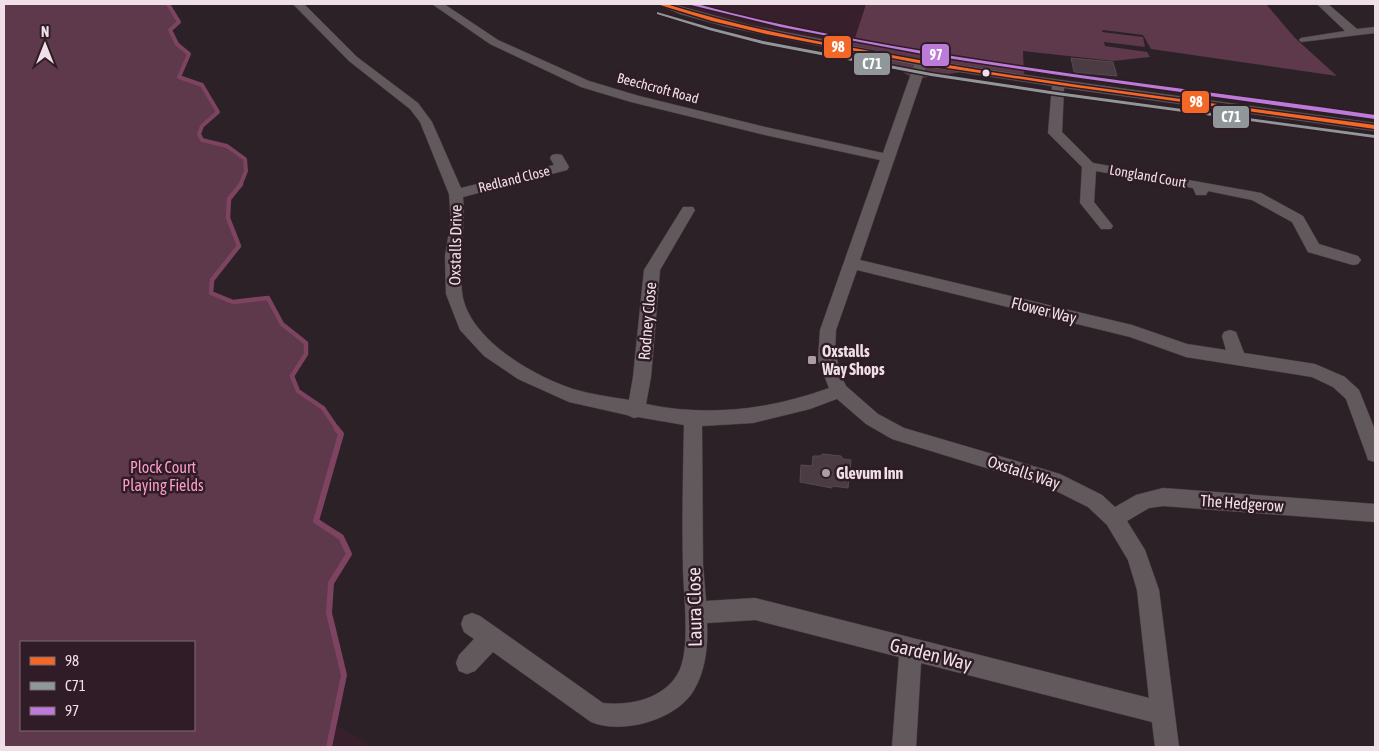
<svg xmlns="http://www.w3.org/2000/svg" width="1379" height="751" viewBox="0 0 1379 751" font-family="'Asap Condensed',sans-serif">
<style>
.built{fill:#371f2b}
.green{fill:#5e384b;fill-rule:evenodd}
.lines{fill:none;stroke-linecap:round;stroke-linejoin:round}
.stream-far2{stroke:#7d4361;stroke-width:4}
.stream-far1{stroke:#7d4361;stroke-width:4.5}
.stream{stroke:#7d4361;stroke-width:6}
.building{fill:#4b3c44;stroke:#544b50}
.minor-casing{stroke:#473e42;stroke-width:1}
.minor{fill:#62595d;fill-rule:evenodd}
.bus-1-casing{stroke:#301c26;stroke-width:3}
.bus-2-casing{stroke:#301c26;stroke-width:3}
.bus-3-casing{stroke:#301c26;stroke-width:3}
.bus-1{fill:#f36827;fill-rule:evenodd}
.bus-2{fill:#909799;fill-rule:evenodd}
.bus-3{fill:#bd7bd9;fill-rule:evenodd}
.bus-dot{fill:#eee0e6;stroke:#301c26;stroke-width:2}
.poi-dot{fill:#aa9da3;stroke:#301c26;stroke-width:2}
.labels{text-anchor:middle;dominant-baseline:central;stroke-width:5;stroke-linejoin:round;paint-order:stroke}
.far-street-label{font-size:14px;fill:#eee0e6;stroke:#301c26}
.street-label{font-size:16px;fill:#eee0e6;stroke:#301c26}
.poi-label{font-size:16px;font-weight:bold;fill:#eee0e6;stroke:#301c26;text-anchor:start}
.park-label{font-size:16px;fill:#fa9ccb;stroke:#301c26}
.near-street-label{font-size:19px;fill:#eee0e6;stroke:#301c26}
.line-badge{stroke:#301c26;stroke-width:2}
.badge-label{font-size:14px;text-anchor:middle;font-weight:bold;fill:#fff}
</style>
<rect width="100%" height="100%" fill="#2b2126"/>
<g class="built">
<path d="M662,4H866L853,44L716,20Z"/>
<path d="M334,724L375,747H329Z"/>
</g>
<g class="green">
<path d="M4,4H168L179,22L170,31L177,44L189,54L180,77L202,85L218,112L212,119L202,126L199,134L203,140L227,146L245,159L246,171L240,186L229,200L228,218L239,246L212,280L211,293L233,302L268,298L282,324L306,343V354L293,376L298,391L323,408L341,434L316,521L341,537L349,554L331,583L329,613L344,675L329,747H4ZM21,642H194V730H21Z"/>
<path d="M866,4H1266L1295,38L1337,76L1151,49L1143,35L1103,30L1102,32L1143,37L1145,47L1104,42L1105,46L1147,52L1150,57L1113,61L1023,51L1024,74L1058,83L969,71L915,79L868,53L716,20L853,44Z"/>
</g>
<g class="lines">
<path class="stream-far2" d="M168,4L179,22L170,30L177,44L189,54L179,77L202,85L218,112L202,126L199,134L202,140L227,146L245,159L246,171L240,186"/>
<path class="stream-far1" d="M241,184L229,199L228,218L239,246L212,280L211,293L233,302L268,298L282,324L306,343V354L292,376L298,391L323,408L338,430"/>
<path class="stream" d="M329,747L344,675L329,613L331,583L349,554L341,537L316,521L341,434L337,429"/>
</g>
<g class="building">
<path d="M1071,58L1113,62L1117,76L1074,72Z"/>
<path d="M823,454L841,456L843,459L851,460L848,488L832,486V488L800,482L801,465L812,466L813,456H820Z"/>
</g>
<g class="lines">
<defs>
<g id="minor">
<path d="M293,4H304L357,57L418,103L432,122L461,188L554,165L550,158L552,155L557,154L562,155L569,167L567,170L463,197C466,229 458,259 462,292C467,338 533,376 573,389C590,394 610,397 629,400L633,377L644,270L683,207H693L695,210L660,270L651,377L646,404C707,417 769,410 829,388L818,360L820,330L880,160L765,135L631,102L581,87L490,44L432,4H444L498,40L589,81L639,96L765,127L883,153L914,65L727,27L680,14L657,4H672L749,25L905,56L1039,77L1375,123V131L1064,88L1062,132L1093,163L1261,193L1303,216L1319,244L1358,256L1361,260L1358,264L1353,265L1308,252L1292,222L1252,200L1208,191L1206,195H1196L1193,188L1096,171L1094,202L1113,226L1111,229H1101L1080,203L1082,167L1048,133L1052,86L926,67L860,260L1132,325L1187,344L1226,350L1222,336L1224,332L1230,330L1236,332L1244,353L1315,364L1345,377L1359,390L1375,430V462L1368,460L1366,454L1346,399L1333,387L1312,377L1186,357L1130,337L857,270L836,330L835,349L840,374L846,386L878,414L904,428L1060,474L1102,495L1115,507L1136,495L1163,488L1375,504V522L1163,506L1149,508L1127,521L1145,550L1159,590L1179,747H1155L1152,722L921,663L916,747H892L899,657L755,620L707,623C708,645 706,670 694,690C677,720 622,735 591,722L493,652L475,671L467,674L459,671L456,663L459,655L474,639L464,632L461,624L464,616L472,613L480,616L603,703C630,706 662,699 677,675C692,651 683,594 683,566C682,519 683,472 684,425L638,417L634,418L627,415L569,402L518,379L484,356L460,330L446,294L445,256L451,220L449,194L420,122L410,109L349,61ZM837,399L866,424L892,439L1048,487L1088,507L1107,525L1128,560L1137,590L1149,698L755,598L706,601L703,565L702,426L753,423L810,409Z"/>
<path d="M1317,4H1328L1357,29L1375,27V33L1301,42L1299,40L1301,38L1345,31Z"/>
</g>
</defs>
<use href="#minor" class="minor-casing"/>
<use href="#minor" class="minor"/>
<defs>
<path id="bus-1" d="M660,4H666C742,28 819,42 897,56C1056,85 1216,103 1375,125V129L1060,85L934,66L766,34L712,21L660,5Z"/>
<path id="bus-2" d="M657,12L712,28L763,41L931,73L1057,92L1374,135L1375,136V138L1057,95L931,76L763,44L709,30L657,14Z"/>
<path id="bus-3" d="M691,4H697C762,22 827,34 893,46C1053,74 1214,92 1375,115V119L1059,75L933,56L781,27L691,5Z"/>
</defs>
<use href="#bus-1" class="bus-1-casing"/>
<use href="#bus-2" class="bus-2-casing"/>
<use href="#bus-3" class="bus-3-casing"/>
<use href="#bus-1" class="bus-1"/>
<use href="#bus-2" class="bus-2"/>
<use href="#bus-3" class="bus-3"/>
</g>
<circle class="bus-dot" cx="986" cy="73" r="4.5"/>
<g class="poi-dot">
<rect x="807" y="355" width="10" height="10" rx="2.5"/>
<circle cx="826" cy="473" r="5"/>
</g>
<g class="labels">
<g class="far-street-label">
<text transform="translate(658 88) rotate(15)">Beechcroft Road</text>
<text transform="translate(1148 176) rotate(10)">Longland Court</text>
<text transform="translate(514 179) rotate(-14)">Redland Close</text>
</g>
<g class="street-label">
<text transform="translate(455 245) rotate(-89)">Oxstalls Drive</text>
<text transform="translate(1044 310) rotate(14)">Flower Way</text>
<text transform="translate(647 321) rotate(-85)">Rodney Close</text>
<text transform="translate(1024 472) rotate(18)">Oxstalls Way</text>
<text transform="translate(1242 503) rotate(4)">The Hedgerow</text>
</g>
<g class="poi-label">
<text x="822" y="351">Oxstalls<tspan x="822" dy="18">Way Shops</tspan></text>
<text x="836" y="473">Glevum Inn</text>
</g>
<g class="park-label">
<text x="163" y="467">Plock Court<tspan x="163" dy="18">Playing Fields</tspan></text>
</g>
<g class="near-street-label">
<text transform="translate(694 607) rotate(-91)">Laura Close</text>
<text transform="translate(931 654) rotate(14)">Garden Way</text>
</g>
</g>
<g class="line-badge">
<rect x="823" y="35" width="29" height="24" rx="5" fill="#f36827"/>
<rect x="921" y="43" width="29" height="24" rx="5" fill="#bd7bd9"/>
<rect x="853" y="52" width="38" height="24" rx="5" fill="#909799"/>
<rect x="1181" y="90" width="29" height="24" rx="5" fill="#f36827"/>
<rect x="1212" y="105" width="38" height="24" rx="5" fill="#909799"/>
</g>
<g class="badge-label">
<text x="838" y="52">98</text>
<text x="936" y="60">97</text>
<text x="872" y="69">C71</text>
<text x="1196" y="107">98</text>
<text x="1231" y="122">C71</text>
</g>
<rect width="1379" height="751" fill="none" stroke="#eee0e6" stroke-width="10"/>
<rect x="20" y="641" width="175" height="90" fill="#301c26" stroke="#7c6a73"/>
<rect x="30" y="657" width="25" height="8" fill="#f36827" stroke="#7c6a73"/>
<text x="65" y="666" font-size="15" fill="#eee0e6">98</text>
<rect x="30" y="682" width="25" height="8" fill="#909799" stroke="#7c6a73"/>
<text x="65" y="691" font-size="15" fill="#eee0e6">C71</text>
<rect x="30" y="707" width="25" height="8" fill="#bd7bd9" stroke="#7c6a73"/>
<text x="65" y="716" font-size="15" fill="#eee0e6">97</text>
<g transform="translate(45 45)" stroke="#301c26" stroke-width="4" paint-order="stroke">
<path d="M0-4L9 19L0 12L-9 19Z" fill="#eee0e6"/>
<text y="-8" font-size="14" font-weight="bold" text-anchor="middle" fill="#eee0e6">N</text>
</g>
</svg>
